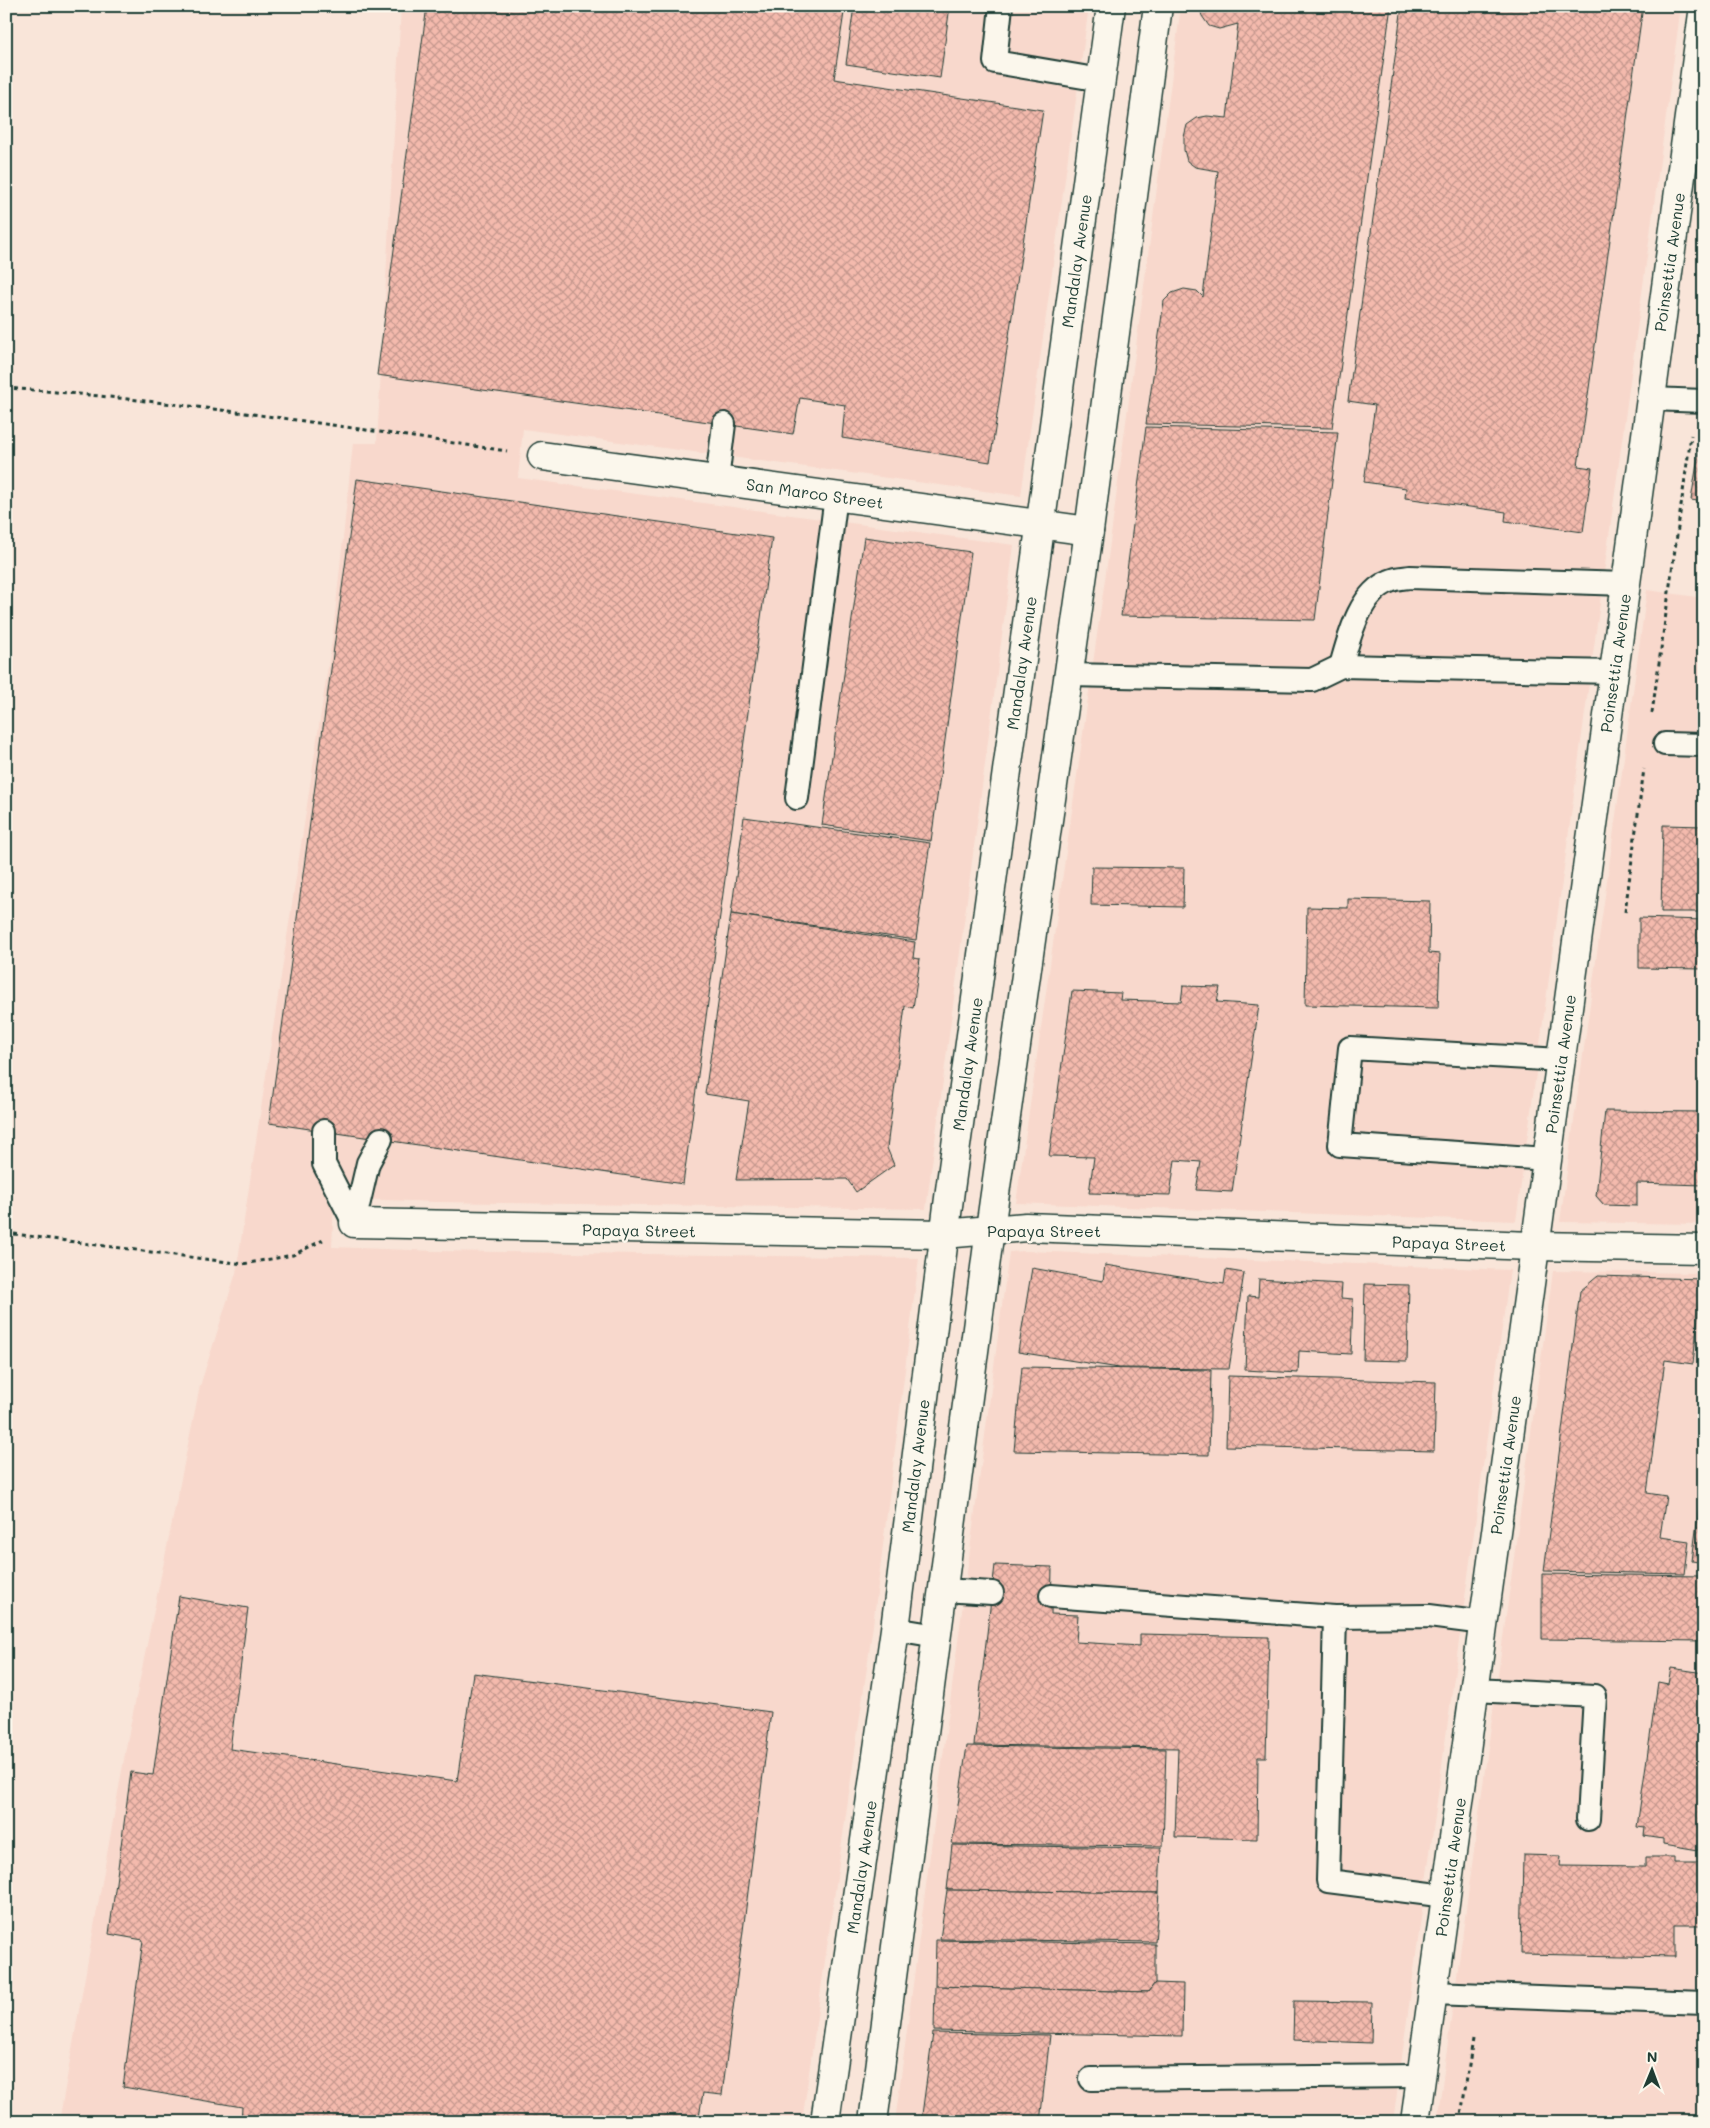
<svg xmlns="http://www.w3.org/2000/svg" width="1710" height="2128" viewBox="0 0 1710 2128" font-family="Mali,sans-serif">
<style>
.built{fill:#f8d8cc}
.building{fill:url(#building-cross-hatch);stroke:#1f3d34}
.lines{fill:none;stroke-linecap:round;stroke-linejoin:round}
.lane-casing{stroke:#1f3d34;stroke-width:26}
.street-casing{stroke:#1f3d34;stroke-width:31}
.secondary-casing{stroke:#1f3d34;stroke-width:31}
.path{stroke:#1f3d34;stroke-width:3;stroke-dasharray:4 4;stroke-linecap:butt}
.lane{stroke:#fbf7ec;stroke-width:22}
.street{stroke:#fbf7ec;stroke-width:28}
.secondary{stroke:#fbf7ec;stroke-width:28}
.labels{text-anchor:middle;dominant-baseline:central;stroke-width:5;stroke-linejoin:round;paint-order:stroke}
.street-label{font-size:16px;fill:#1f3d34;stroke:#fbf7ec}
</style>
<defs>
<pattern id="building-cross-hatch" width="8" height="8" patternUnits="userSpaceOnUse" patternTransform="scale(1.25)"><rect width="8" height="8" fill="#f4baad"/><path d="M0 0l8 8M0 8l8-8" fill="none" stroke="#c5988e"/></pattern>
</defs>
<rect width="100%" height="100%" fill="#f9e5d9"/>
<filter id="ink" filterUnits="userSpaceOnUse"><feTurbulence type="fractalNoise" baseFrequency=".02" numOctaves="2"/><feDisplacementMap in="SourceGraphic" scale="10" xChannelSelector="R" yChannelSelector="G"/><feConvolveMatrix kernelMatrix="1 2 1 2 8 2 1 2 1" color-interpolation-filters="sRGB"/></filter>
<g filter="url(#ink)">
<g class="built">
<path d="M401,6H1089L1021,496L523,429L518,478L1014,545L926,1209L437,1202L334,1198L332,1247L436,1251L919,1258L873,1625L802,2122H59L128,1737L200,1386L236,1273L333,634L353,443H377Z"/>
<path d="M1181,6H1681L1516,1221L1016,1203L1108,558Z"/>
<path d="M1647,590L1704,598V1224L1560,1222Z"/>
<path d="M1026,1251L1510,1270L1393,2122H895L1009,1252Z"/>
<path d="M1553,1271L1704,1273V2122H1437Z"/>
</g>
<g class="building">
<path d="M427,6H845L834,79L1043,110L990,462L842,438L845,405L800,398L793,434L377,375Z"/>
<path d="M854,6H950L940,78L846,64Z"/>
<path d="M1199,6H1391L1332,428L1146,424L1164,301L1172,293L1184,289L1197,291L1203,297L1218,171L1195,167L1187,161L1184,150V137L1187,125L1197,118L1207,116L1227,118L1238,24L1219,29L1209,26L1202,16Z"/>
<path d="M1402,6H1643L1578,466L1592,468L1583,532L1505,521L1506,512L1405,498L1406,488L1364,482L1375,405L1348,401Z"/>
<path d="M1146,427L1338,432L1315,620L1121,616Z"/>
<path d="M1699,451L1704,452V502L1691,500Z"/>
<path d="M357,479L772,538L683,1184L269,1123Z"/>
<path d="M864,537L971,552L931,841L822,825Z"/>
<path d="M744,817L930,843L916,940L731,914Z"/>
<path d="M1663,825L1704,826V912H1661Z"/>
<path d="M1092,867L1184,868L1183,907L1091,905Z"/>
<path d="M1348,899L1430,901L1429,953L1440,954L1438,1008L1305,1005L1307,907L1348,908Z"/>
<path d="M731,914L915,942L913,958L920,959L913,1008L905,1006L887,1148L894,1165L856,1192L847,1179L736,1180L749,1101L705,1094Z"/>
<path d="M1639,918L1704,920V969L1639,968Z"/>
<path d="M1183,986L1220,987L1217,1002L1259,1005L1232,1192L1196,1190L1201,1162L1175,1160L1170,1195L1089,1193L1094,1157L1049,1156L1072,991L1121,993L1120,1000L1181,1002Z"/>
<rect x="1698" y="1080" width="6" height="33"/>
<path d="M1605,1111L1704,1112V1185L1637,1183V1206L1604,1205L1596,1196Z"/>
<path d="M1105,1265L1224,1284L1226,1270L1244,1273L1229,1369L1119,1368L1018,1352L1032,1268L1103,1281Z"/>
<path d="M1598,1276L1702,1279L1693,1364L1665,1360L1647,1493L1666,1496L1660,1537L1689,1541L1685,1574L1544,1571L1580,1291Z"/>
<path d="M1259,1279L1342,1284L1341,1298L1353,1299L1351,1354L1299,1351L1298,1373L1245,1370L1248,1296L1258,1297Z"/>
<path d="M1365,1284L1409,1285L1407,1361L1363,1360Z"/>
<path d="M1022,1367L1211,1370L1209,1455L1014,1451Z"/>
<path d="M1228,1376L1436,1382L1434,1451L1226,1446Z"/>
<path d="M1704,1468V1563L1692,1561Z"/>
<path d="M995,1565L1052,1567L1051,1614L1078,1615L1076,1642L1140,1646V1634L1269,1637L1266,1757H1258L1257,1839L1175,1837L1178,1748L974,1745Z"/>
<path d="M1542,1574L1704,1576V1641L1542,1639Z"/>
<path d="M179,1596L248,1608L230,1749L457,1781L473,1673L771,1712L722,2095L703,2093L698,2122H241L242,2107L123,2087L143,1940L109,1934L131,1772L153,1775Z"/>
<path d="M1671,1668L1704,1673V1851L1663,1844V1839L1644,1836L1645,1828L1637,1827L1658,1682L1668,1684Z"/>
<path d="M967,1746L1166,1749L1163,1846L952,1844Z"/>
<path d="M952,1845L1161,1848L1159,1893L947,1890Z"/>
<path d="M1523,1855L1561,1856L1560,1866L1645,1867V1857H1675V1863H1704V1925H1675V1957L1521,1954Z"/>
<path d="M947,1890L1159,1893L1155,1942L940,1939Z"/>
<path d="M936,1940L1155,1944V1983L1148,1992L935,1986Z"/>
<path d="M1155,1983L1183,1984L1182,2036L934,2031L935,1986L1148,1992Z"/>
<path d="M1294,2001L1372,2002L1371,2043L1293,2040Z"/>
<path d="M933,2033L1050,2035L1040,2122H921Z"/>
</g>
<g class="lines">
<defs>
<g id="lane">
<path d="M1001,6L995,62L1101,80"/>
<path d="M1651,399L1704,401"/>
<path d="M717,480L724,424"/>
<path d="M1341,666C1349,638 1359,593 1390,581C1396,578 1403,578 1410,577L1626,584"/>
<path d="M1068,675L1312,680L1341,666L1614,672"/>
<path d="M1665,744L1704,745"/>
<path d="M797,798L836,496"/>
<path d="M324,1131V1164L354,1223"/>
<path d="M1547,1159L1340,1145L1350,1048L1561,1060"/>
<path d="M354,1223L368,1163L381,1139"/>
<path d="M943,1590L992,1593"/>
<path d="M1051,1596L1335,1617"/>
<path d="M895,1629L937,1636"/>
<path d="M1474,1690L1595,1696L1588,1819"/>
<path d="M1446,1896L1328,1881L1335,1617L1429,1616L1484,1623"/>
<path d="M1433,1993L1704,2003"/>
<path d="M1091,2079L1421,2076"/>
</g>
<g id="street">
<path d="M542,456L1089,531"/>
<path d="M354,1223L944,1234L1026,1227L1535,1246L1704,1249"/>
<path d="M1415,2122L1614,672L1704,6"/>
</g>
<g id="secondary">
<path d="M825,2122L895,1629L950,1190L1111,6"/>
<path d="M873,2122L990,1229L1089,531L1158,6"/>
</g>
</defs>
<use href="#lane" class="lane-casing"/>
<use href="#street" class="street-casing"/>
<use href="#secondary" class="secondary-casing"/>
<g class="path">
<path d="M6,388C174,400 340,426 507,451"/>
<path d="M1652,713L1691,435"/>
<path d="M1625,912L1644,769"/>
<path d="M6,1233L243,1264L293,1255L323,1240"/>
<path d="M1460,2122L1473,2039"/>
</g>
<use href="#lane" class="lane"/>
<use href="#street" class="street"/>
<use href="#secondary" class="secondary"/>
</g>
</g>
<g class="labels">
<g class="street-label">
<text transform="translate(1076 261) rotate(-82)">Mandalay Avenue</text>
<text transform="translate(1669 262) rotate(-82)">Poinsettia Avenue</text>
<text transform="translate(815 493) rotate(8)">San Marco Street</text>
<text transform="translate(1021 663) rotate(-82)">Mandalay Avenue</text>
<text transform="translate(1615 663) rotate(-82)">Poinsettia Avenue</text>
<text transform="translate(967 1064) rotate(-82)">Mandalay Avenue</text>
<text transform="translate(1560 1064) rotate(-82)">Poinsettia Avenue</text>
<text transform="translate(639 1230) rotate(1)">Papaya Street</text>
<text x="1044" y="1230">Papaya Street</text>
<text transform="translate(1449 1243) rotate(2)">Papaya Street</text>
<text transform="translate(1505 1465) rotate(-82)">Poinsettia Avenue</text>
<text transform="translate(915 1466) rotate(-83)">Mandalay Avenue</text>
<text transform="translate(861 1867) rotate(-82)">Mandalay Avenue</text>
<text transform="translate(1450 1867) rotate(-82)">Poinsettia Avenue</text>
</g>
</g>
<rect width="1710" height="2128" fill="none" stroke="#fbf7ec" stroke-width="25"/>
<rect x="12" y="12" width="1685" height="2103" fill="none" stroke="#1f3d34" stroke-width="2" filter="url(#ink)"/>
<g transform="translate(1652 2070) rotate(1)" stroke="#fbf7ec" stroke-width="4" paint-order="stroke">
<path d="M0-4L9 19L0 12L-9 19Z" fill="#1f3d34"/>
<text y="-8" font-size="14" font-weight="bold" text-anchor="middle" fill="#1f3d34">N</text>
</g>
</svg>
